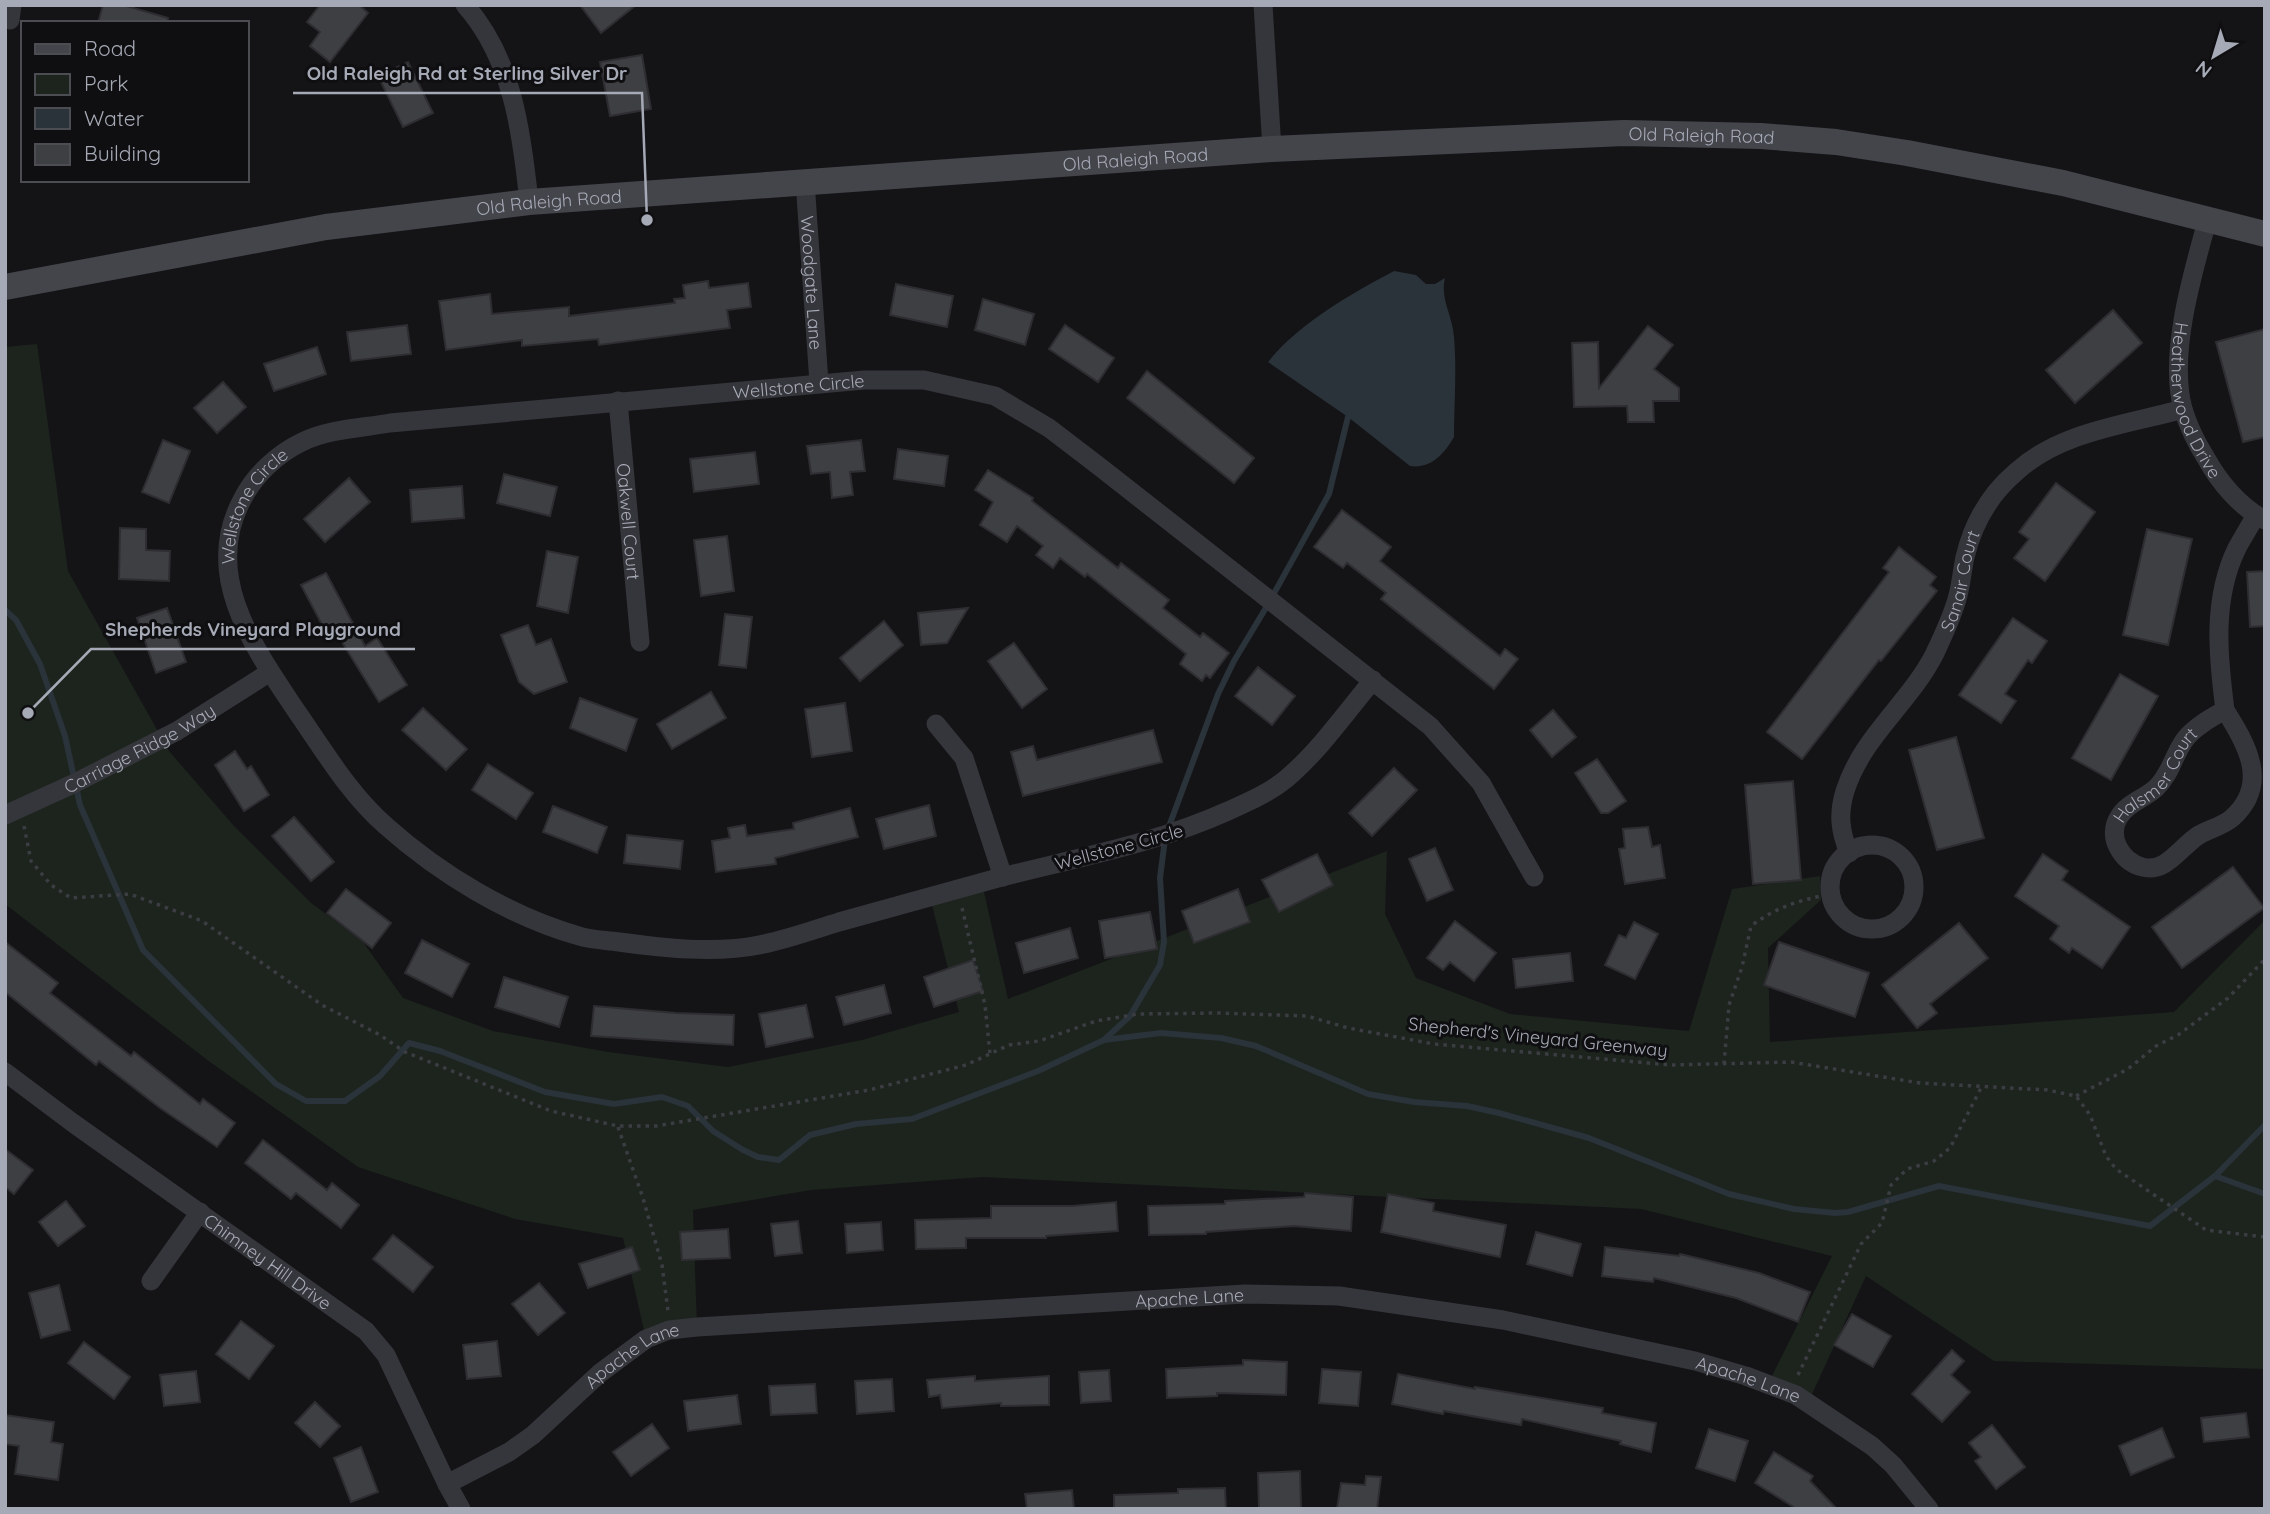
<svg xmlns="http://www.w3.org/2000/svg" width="2270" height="1514" viewBox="0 0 2270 1514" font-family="Quicksand,sans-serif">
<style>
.green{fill:#1c241d}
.water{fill:#2a323a}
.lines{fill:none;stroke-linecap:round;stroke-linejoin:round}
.stream{stroke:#2a323a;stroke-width:6}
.building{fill:#3e3f43;stroke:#2e2e32;stroke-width:2}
.path{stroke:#3b3d42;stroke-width:3.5;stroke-dasharray:3.5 5;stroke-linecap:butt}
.street{stroke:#35363b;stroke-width:19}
.secondary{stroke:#43454b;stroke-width:26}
.labels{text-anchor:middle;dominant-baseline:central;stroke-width:6;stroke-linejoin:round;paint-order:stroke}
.street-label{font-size:18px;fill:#a6aab6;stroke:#0f0f11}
.leader{fill:none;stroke:#a6aab6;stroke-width:2.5}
.callout-dot{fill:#a6aab6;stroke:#0f0f11;stroke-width:2.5}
.callout-label{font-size:19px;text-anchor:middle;font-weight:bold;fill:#a6aab6;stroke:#0f0f11;stroke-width:6;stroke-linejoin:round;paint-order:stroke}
</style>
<rect width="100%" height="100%" fill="#141416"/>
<path class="green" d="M37,344L68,571L169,751L234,826L310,902L363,942L403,998L493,1031L608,1052L728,1067L862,1040L959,1012L930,897L982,883L1008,999L1387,851L1385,914L1416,978L1510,1014L1689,1031L1732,889L1820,876L1821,900L1768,948L1770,1042L2174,1012L2265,920V1369L1994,1361L1866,1276L1808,1403L1768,1384L1832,1256L1641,1209L982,1177L811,1190L693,1210L697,1327L646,1339L623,1238L515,1219L358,1167L210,1062L5,904V347Z"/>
<path class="water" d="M1394,271L1416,275L1426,284H1435L1445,278C1440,300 1452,313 1454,337C1457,370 1454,404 1454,437C1444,454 1431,469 1410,466L1348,417L1268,362C1298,324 1352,293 1394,271Z"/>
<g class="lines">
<g class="stream">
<path d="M5,610L16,620L40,664L65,736L80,805L143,950L276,1084L306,1101H345L380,1076L409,1043L440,1051L545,1092L614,1104L662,1097L688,1106L713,1131L743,1150L758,1157L779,1160L810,1135L856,1124L912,1119L1038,1071L1104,1040L1161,1033L1221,1038L1256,1046L1368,1094L1414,1102L1467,1106L1499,1113L1589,1138L1729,1194L1794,1209L1835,1213L1848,1212L1939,1186L2150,1226L2215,1176L2265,1125"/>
<path d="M1168,829L1218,694L1234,661L1267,606L1329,494L1348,417L1352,412"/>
<path d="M1105,1039L1130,1016L1160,965L1164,942L1160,878L1165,839"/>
<path d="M2215,1176L2265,1194"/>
</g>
</g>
<g class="building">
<path d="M103,5H123L168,18L167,23H98Z"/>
<path d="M320,5H359L368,13L330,62L310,46L320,32L307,22Z"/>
<path d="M580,5H636L601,33Z"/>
<path d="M642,55L651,109L610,116L600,62Z"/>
<path d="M408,62L433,113L403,127L378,76Z"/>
<path d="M708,281L709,288L748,283L751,307L727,310L730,328L599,345L598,339L522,346V340L446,350L439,301L490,294L492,314L569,307V316L675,303L674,299L685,298L683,285Z"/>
<path d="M896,284L953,296L947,327L890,315Z"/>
<path d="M983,299L1034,314L1025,345L975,330Z"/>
<path d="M2113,310L2142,343L2075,403L2046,370Z"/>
<path d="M407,325L411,354L351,361L347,332Z"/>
<path d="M1065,325L1114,358L1098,382L1049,349Z"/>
<path d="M1648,326L1673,345L1654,369L1679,388V401H1653L1654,422H1628L1627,406L1574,407L1572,343L1598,342L1599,388Z"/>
<path d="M2265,329V437L2243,442L2216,342Z"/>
<path d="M317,347L326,374L274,391L264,364Z"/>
<path d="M1147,371L1254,458L1234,483L1127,398Z"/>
<path d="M223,382L246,407L217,433L194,408Z"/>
<path d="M163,440L190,451L169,503L142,492Z"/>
<path d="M861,440L865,471L850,472L853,495L832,498L830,472L811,474L807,446Z"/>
<path d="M898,449L948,456L944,486L894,479Z"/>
<path d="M755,452L759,484L694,492L690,459Z"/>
<path d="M988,470L1033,498L1032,501L1118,568L1121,563L1169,600L1163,608L1200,637L1203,633L1229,653L1210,678L1206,675L1202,681L1180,664L1186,654L1087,574L1085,577L1060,558L1053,568L1036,555L1043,546L1017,526L1007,542L980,525L993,502L975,490Z"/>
<path d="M504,474L557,487L550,516L497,503Z"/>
<path d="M349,478L370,502L325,542L304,519Z"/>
<path d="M2056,483L2095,512L2045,581L2014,558L2029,539L2019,532Z"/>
<path d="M462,486L464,518L412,522L410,490Z"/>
<path d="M1342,510L1391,547L1380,561L1500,656L1505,649L1518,659L1494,689L1381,599L1386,593L1347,563L1343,568L1314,547Z"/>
<path d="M120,528L146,529V550L170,551L169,581L119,579Z"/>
<path d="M2147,529L2192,539L2168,645L2123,635Z"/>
<path d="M727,536L734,591L701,596L694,540Z"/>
<path d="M1899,547L1936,577L1930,585L1937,591L1881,661L1879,660L1802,759L1767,732L1889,572L1883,568Z"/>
<path d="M547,551L578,557L568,613L537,606Z"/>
<path d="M2265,571V626L2250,627L2247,572Z"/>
<path d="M326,573L365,646L377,638L407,685L379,702L337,634L329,638L301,585Z"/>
<path d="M167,608L186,662L156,673L137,618Z"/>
<path d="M968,608L947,643L921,645L918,613Z"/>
<path d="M725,614L752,617L746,668L719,665Z"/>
<path d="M2013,618L2047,641L2032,663L2028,660L2005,694L2016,701L2001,723L1959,695Z"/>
<path d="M884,621L903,645L860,681L840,658Z"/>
<path d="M528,625L536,645L551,639L567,682L534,694L519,682L501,635Z"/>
<path d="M1014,643L1047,689L1022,708L988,661Z"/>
<path d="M1258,667L1295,696L1272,725L1235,696Z"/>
<path d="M2120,674L2158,696L2111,780L2072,758Z"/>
<path d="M711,692L726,718L672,749L657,724Z"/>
<path d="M580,698L637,719L626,751L570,728Z"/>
<path d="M845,703L852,751L812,757L805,709Z"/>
<path d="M423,708L467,749L446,770L402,730Z"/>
<path d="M1553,710L1576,737L1552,757L1530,730Z"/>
<path d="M1153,730L1162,762L1023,796L1011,752L1033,746L1037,760Z"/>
<path d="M1956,737L1984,838L1937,850L1909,750Z"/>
<path d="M235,751L247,769L251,766L269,795L244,811L215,765Z"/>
<path d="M1597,759L1626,801L1608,813H1601L1575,773Z"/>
<path d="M488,764L533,793L516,819L472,790Z"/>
<path d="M1394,768L1417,790L1372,836L1349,813Z"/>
<path d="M1793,781L1801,880L1753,884L1745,785Z"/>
<path d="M929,805L936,836L884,849L876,819Z"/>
<path d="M553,806L607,827L597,853L543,832Z"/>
<path d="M850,808L858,837L775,858L776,864L716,872L712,841L730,838L728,828L745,825L747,836L794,829L793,823Z"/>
<path d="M294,817L334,862L311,881L272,836Z"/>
<path d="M1648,827L1652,847L1660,845L1665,878L1625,884L1619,849L1625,848L1623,829Z"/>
<path d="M627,835L683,841L680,869L624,863Z"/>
<path d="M1435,848L1453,890L1427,901L1409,859Z"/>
<path d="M1317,854L1333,885L1279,912L1262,880Z"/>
<path d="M2043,854L2068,871L2062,880L2130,927L2102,968L2072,948L2069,953L2050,939L2059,926L2015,896Z"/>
<path d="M2233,867L2264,908L2182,968L2152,927Z"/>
<path d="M346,889L391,923L372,948L327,913Z"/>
<path d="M1238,889L1250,922L1194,943L1182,911Z"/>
<path d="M1150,912L1157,949L1105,958L1099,921Z"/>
<path d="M1455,921L1496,953L1474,981L1450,962L1443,970L1427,958Z"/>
<path d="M1634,922L1658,934L1635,979L1605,965L1619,935L1626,938Z"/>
<path d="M1959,923L1988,958L1930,1004L1937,1013L1917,1028L1882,985Z"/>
<path d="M1070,928L1078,958L1024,973L1016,943Z"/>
<path d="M422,940L469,964L452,997L405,973Z"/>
<path d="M5,942L58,983L50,993L131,1056L134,1052L200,1104L203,1099L235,1123L217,1147L160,1108L99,1061L96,1065L5,992Z"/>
<path d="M1779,942L1869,973L1855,1017L1764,985Z"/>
<path d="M1570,953L1573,981L1516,988L1513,959Z"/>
<path d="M973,960L983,991L934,1007L924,977Z"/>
<path d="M504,977L568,997L559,1027L495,1007Z"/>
<path d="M884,985L891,1013L844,1025L836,997Z"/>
<path d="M806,1005L813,1037L766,1047L759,1014Z"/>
<path d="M594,1006L676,1013L734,1015L733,1045L591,1036Z"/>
<path d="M263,1140L327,1190L332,1183L359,1205L341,1228L296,1193L291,1199L245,1163Z"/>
<path d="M5,1149L33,1170L14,1194L5,1187Z"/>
<path d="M1305,1193L1353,1197L1351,1231L1294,1226L1206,1232V1234L1149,1235L1148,1206L1225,1204V1201L1304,1197Z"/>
<path d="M1388,1194L1434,1203L1433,1211L1506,1225L1500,1257L1381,1232Z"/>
<path d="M66,1201L85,1226L58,1246L39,1222Z"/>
<path d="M1116,1202L1118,1231L1046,1236V1238H966V1248L916,1249L915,1220L991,1218V1206H1072Z"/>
<path d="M798,1221L802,1253L775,1256L771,1224Z"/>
<path d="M881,1222L883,1250L847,1253L845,1224Z"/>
<path d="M728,1229L730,1258L682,1260L680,1232Z"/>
<path d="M1536,1232L1581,1244L1572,1276L1527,1264Z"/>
<path d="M393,1235L433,1267L413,1292L373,1259Z"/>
<path d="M632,1247L640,1270L588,1288L579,1264Z"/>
<path d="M1605,1247L1679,1256L1680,1254L1759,1273L1810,1292L1798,1322L1736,1298L1654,1278L1653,1282L1602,1276Z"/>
<path d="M539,1283L565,1313L538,1335L512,1304Z"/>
<path d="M59,1285L70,1330L41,1338L29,1293Z"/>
<path d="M1852,1314L1891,1336L1873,1367L1834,1345Z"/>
<path d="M241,1321L274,1346L249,1379L216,1354Z"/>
<path d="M497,1341L501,1376L467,1379L463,1345Z"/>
<path d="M84,1342L130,1377L114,1399L68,1363Z"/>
<path d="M1952,1350L1964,1361L1951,1375L1970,1392L1942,1422L1912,1394Z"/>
<path d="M1243,1360L1287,1362L1286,1395L1217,1393V1396L1167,1398L1166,1369L1243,1365Z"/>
<path d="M1322,1369L1361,1372L1358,1406L1319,1403Z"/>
<path d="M1109,1370L1111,1401L1081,1403L1079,1372Z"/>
<path d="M196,1371L200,1402L164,1406L160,1375Z"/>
<path d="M1398,1374L1475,1389V1387L1603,1408L1602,1413L1656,1423L1651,1452L1620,1444L1621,1441L1522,1419L1521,1425L1444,1411L1443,1414L1392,1404Z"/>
<path d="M975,1376V1381L1049,1376V1405L1001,1406V1403L942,1408L940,1395L929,1397L927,1380Z"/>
<path d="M892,1379L894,1411L857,1414L855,1381Z"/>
<path d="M815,1384L817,1413L771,1415L769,1386Z"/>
<path d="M737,1395L741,1424L688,1431L684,1401Z"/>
<path d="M315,1402L340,1426L320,1447L295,1423Z"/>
<path d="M2246,1413L2249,1437L2204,1442L2201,1418Z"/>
<path d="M5,1415L54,1422L51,1442L63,1444L58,1480L15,1474L19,1446L5,1444Z"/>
<path d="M652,1424L669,1448L631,1476L613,1452Z"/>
<path d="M1992,1425L2025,1467L1996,1489L1975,1461L1981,1457L1969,1443Z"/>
<path d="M2162,1428L2174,1457L2131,1475L2119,1446Z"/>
<path d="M1709,1429L1748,1441L1735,1481L1696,1468Z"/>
<path d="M361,1447L378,1492L351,1502L334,1458Z"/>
<path d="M1774,1452L1813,1476L1810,1481L1837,1509H1797L1755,1483Z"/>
<path d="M1300,1471L1301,1509H1259L1258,1473Z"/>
<path d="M1366,1476L1381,1477L1377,1509H1337L1341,1483L1365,1485Z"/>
<path d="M1225,1488L1226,1509H1114V1495L1178,1493V1489Z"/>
<path d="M1072,1490L1074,1509H1027L1025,1494Z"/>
</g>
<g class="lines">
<g class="path">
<path d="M24,826L31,861L51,885L71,898L130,894L202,921L322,1005L380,1035L405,1052L551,1111L618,1126H656L869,1090L966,1065L1009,1045L1039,1041L1096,1021L1138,1014L1217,1013L1307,1016L1348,1028L1434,1044L1671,1065L1791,1062L1920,1083L2047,1090L2076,1096L2090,1115L2106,1156L2116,1169L2206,1230L2265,1237"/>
<path d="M962,908L985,1005L990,1054"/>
<path d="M1724,1064L1729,1005L1742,967L1751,926C1776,907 1800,900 1831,894"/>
<path d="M2076,1096L2128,1069L2156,1046L2178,1035L2228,998L2265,959"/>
<path d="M618,1127L643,1198L662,1265L668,1311"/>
<path d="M1798,1375L1861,1244L1882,1223L1891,1185L1907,1169L1934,1161L1950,1148L1982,1086"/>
</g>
<g class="street">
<path d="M465,5C513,59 522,134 529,202"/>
<path d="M1263,5L1272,149"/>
<path d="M10,20L12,5"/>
<path id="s1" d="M805,181L819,383"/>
<path id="s2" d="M2208,218C2193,272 2168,354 2183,409C2188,425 2197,444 2206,458C2219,482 2240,507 2265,520"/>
<path id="s3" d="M618,401L640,642"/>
<path id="s4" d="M1373,680C1345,714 1319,751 1286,779C1269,793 1248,802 1228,811C1155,844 1076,858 998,878C945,893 892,907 839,922C813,930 786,940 759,945C716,954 663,948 619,942C606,940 592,940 579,936C509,916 440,874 386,826C349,794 323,749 295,709C253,646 201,574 243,498C255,475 277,454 302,442C328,429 362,428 390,423L864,380H924L995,396L1049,428L1100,467L1430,726L1481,783L1534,877"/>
<path id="s5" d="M2225,710C2247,745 2270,784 2232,818C2223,826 2209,829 2199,835C2181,846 2166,874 2142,867C2131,864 2123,857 2118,847C2113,838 2113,826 2119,817C2127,803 2144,799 2156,788C2171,774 2174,753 2186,738C2196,726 2211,718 2225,710C2218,656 2212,599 2237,548C2243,537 2250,526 2256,515"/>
<path d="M936,724L964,758L1003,877"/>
<path id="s6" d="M5,815L73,784L177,731L270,672"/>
<circle cx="1872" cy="887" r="42"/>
<path id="s7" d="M1849,853C1840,831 1838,814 1845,791C1863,735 1910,703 1935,653C1943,636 1952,617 1957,599C1961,586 1962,571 1965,557C1973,524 1990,494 2016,472C2061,431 2126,425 2183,409"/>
<path id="s8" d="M5,1072L73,1123L366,1331L386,1355L447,1484L461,1509"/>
<path d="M151,1281L200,1212"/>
<path id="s9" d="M447,1484L509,1452L533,1435L600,1373L646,1339L669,1330L697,1327L1245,1294L1339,1296L1503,1320L1695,1361L1746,1376L1796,1395L1872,1446L1893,1465L1929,1509"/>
</g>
<path class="secondary" id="s10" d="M5,287L326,227L529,202L1272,149L1624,133L1761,136L1836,142L1907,153L2063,183L2265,234"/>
</g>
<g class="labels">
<g class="street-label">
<text stroke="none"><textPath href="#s10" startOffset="1706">Old Raleigh Road</textPath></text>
<text stroke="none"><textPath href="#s10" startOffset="1139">Old Raleigh Road</textPath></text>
<text stroke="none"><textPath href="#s10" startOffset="551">Old Raleigh Road</textPath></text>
<text stroke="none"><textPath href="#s1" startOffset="102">Woodgate Lane</textPath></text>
<text stroke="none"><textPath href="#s4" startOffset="2054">Wellstone Circle</textPath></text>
<text stroke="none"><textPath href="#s2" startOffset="189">Heatherwood Drive</textPath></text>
<text stroke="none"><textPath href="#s4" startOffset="1468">Wellstone Circle</textPath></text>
<text stroke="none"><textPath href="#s3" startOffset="121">Oakwell Court</textPath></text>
<text stroke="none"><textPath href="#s7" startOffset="306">Sanair Court</textPath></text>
<text stroke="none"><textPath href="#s6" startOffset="150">Carriage Ridge Way</textPath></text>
<text stroke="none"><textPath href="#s5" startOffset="346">Halsmer Court</textPath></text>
<text transform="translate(1119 847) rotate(-15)">Wellstone Circle</text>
<text transform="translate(1538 1037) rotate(6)">Shepherd's Vineyard Greenway</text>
<text stroke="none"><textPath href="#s8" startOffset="324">Chimney Hill Drive</textPath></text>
<text stroke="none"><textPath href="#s9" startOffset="794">Apache Lane</textPath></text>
<text stroke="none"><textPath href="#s9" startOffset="228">Apache Lane</textPath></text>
<text stroke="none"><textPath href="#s9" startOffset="1362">Apache Lane</textPath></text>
</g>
</g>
<path class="leader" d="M647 220L642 93H293M28 713L91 649H415"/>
<g class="callout-dot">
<circle cx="647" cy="220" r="7"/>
<circle cx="28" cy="713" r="7"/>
</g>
<g class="callout-label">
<text x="467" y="80">Old Raleigh Rd at Sterling Silver Dr</text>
<text x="253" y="636">Shepherds Vineyard Playground</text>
</g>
<rect width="2270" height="1514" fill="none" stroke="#a6aab6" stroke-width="14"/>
<rect x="21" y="21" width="228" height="161" fill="#0f0f11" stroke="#4b4d53" stroke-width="2"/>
<rect x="35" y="44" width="35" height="10" fill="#43454b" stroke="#4b4d53" stroke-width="2"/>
<text x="84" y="56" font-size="21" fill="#a6aab6">Road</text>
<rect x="35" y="74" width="35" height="21" fill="#1c241d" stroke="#4b4d53" stroke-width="2"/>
<text x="84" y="91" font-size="21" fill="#a6aab6">Park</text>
<rect x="35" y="108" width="35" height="21" fill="#2a323a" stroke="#4b4d53" stroke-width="2"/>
<text x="84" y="126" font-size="21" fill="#a6aab6">Water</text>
<rect x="35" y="144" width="35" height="21" fill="#3e3f43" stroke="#4b4d53" stroke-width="2"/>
<text x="84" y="161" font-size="21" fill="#a6aab6">Building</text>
<g transform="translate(2214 56) rotate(218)" stroke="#0f0f11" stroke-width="5" paint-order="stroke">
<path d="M0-5L12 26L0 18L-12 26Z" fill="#a6aab6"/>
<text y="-10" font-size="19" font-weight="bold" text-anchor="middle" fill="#a6aab6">N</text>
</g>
</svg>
